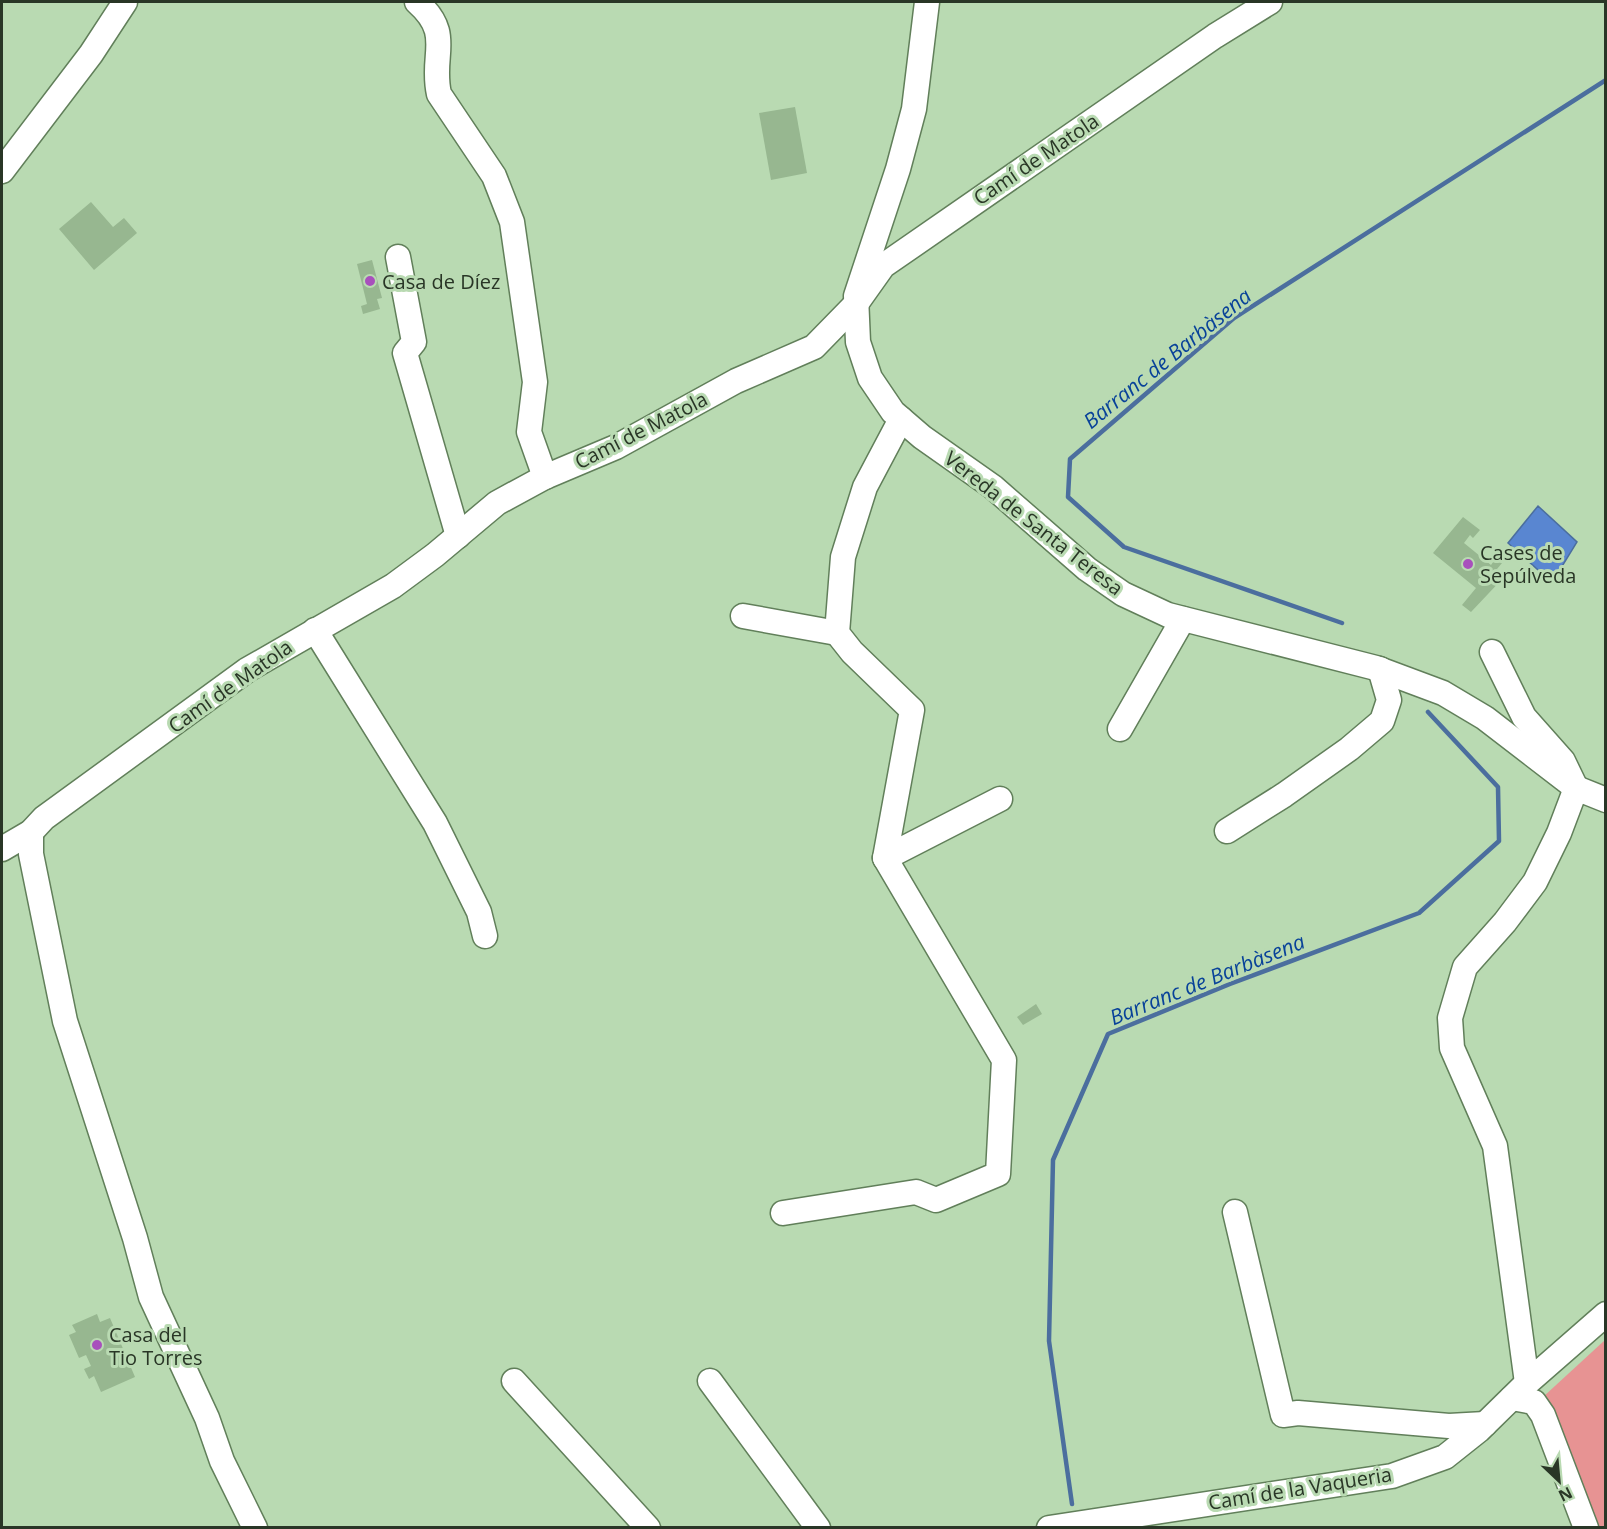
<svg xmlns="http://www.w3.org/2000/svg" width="1607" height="1529" viewBox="0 0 1607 1529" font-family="'Open Sans',sans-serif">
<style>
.green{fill:#e79393}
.water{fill:#5986d1;stroke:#4b6e9e;stroke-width:1.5}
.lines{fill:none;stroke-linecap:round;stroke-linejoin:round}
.stream{stroke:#4b6e9e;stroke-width:4.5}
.building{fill:#97b790}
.minor-casing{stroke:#617f5a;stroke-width:27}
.minor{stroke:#fff;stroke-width:24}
.poi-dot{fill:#a850bc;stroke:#b9dab2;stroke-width:2}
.labels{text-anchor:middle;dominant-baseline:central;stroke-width:6;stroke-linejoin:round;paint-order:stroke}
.street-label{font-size:20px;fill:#293626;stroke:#b9dab2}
.poi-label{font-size:20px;fill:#293626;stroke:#b9dab2;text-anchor:start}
.water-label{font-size:21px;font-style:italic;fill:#084299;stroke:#b9dab2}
</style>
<rect width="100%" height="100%" fill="#b9dab2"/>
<path class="green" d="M1605,1340V1527H1596L1543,1397Z"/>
<path class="water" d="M1538,506L1577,542L1558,573L1547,578L1508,543Z"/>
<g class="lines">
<g class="stream">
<path d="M1342,623L1124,547L1068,497L1070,459L1234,318L1606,80"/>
<path d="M1072,1504L1049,1341L1053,1160L1108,1034L1230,984L1419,913L1499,841L1498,787L1428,712"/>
</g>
</g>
<g class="building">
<path d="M795,107L807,173L771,180L759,113Z"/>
<path d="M91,202L113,227L124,218L137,233L94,270L59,229Z"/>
<path d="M372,260L382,298L377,299L380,309L363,314L361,306L367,304L357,264Z"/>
<path d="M1463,517L1480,530L1473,538L1470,535L1464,543L1491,565L1496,558L1502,563L1497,569L1505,576L1471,612L1462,605L1476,588L1433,553Z"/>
<path d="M1036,1004L1042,1014L1023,1025L1017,1017Z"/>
<path d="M97,1314L100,1322L110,1318L135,1377L101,1392L94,1376L89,1379L84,1369L91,1366L86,1355L79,1358L69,1335L76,1332L72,1325Z"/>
</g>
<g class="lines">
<defs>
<g id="minor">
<path d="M417,2C454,35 430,54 439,94L494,176L512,222L535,382L529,432L545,477"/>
<path d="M927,2L914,109L898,169L856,296L858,342L870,378L893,412L922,437L993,487L1087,569L1123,594L1168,615L1376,668L1443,693L1485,718L1576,788L1606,800"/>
<path d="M2,171L91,54L125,2"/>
<path d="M398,257L414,342L405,353L458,536"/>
<path d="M743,616L837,633"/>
<path d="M315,630L435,823L479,912L485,936"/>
<path d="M1492,652L1524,717L1563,761L1576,788L1559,833L1535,882L1505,922L1465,967L1450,1018L1452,1048L1495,1146L1527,1383"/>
<path d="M1120,729L1183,619"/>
<path d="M1227,831L1284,795L1349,749L1382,721L1389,700L1380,669"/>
<path d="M31,832V854L65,1021L135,1238L151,1297L207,1418L222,1461L255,1528"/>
<path d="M2,849L31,832L44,818L247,670L393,586L435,555L497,503L545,477L616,447L736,381L814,347L856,304L883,266L1215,36L1270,2"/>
<path d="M885,858L1000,799"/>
<path d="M1235,1212L1283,1415L1298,1413L1449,1426L1485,1424"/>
<path d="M783,1213L916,1192L936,1200L998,1174L1004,1060L885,858L912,710L852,652L837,633L843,557L865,487L901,419"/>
<path d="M514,1381L648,1528"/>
<path d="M710,1381L818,1528"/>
<path d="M1512,1398L1534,1402L1543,1415L1586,1528"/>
<path d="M1049,1528L1392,1476L1445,1457L1479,1430L1527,1383L1606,1314"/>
</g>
</defs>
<use href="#minor" class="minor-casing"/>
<use href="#minor" class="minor"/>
</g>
<g class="poi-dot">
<circle cx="370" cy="281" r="6"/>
<circle cx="1468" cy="564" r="6"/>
<circle cx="97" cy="1345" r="6"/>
</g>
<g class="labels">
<g class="street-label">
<text transform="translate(1036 159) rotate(-34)">Camí de Matola</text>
<text transform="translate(641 430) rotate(-27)">Camí de Matola</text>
<text transform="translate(1034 523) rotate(38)">Vereda de Santa Teresa</text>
<text transform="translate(230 686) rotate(-35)">Camí de Matola</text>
<text transform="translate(1300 1488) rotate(-9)">Camí de la Vaqueria</text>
</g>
<g class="poi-label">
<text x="382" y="281">Casa de Díez</text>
<text x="1480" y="552">Cases de<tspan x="1480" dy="23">Sepúlveda</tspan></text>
<text x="109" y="1334">Casa del<tspan x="109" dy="23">Tio Torres</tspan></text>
</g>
<g class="water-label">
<text transform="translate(1167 358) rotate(-39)">Barranc de Barbàsena</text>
<text transform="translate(1207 979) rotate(-22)">Barranc de Barbàsena</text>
</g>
</g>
<rect width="1607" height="1529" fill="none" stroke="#293626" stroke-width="6"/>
<g transform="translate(1559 1481) rotate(154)" stroke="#b9dab2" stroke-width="4.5" paint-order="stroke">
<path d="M0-4.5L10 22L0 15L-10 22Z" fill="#293626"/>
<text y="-9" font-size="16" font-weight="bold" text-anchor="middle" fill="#293626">N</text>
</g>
</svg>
